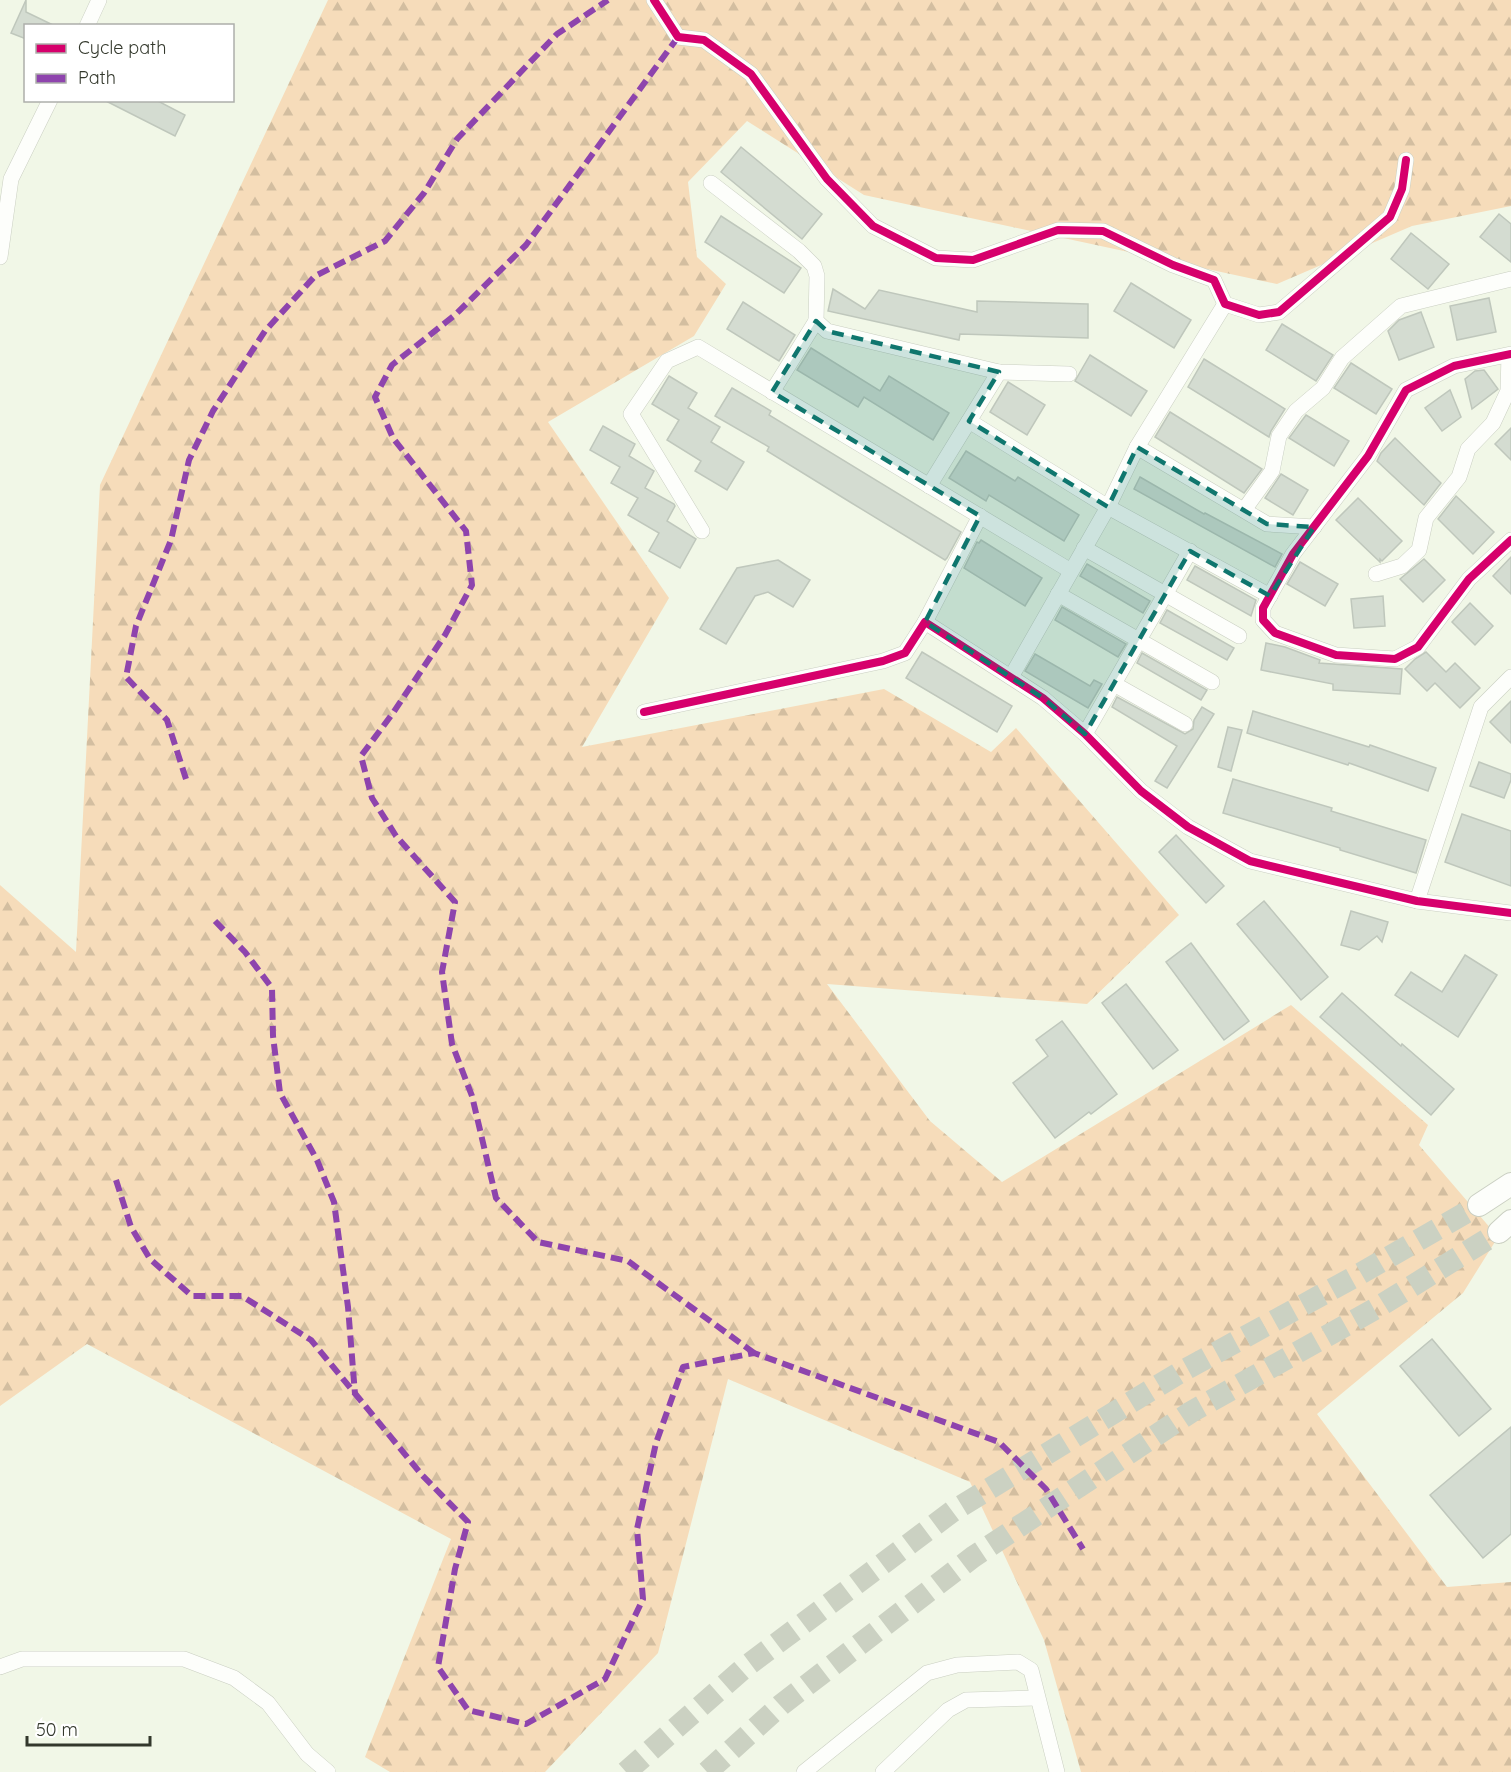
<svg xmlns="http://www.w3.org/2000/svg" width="1511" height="1772" viewBox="0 0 1511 1772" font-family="Quicksand,sans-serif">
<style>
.forest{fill:url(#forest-firs)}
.building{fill:#d4dcd1;stroke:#bfc7bc;stroke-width:1.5}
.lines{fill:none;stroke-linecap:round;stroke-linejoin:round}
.secondary-tunnel{stroke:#cbd1c2;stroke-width:22;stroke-dasharray:22 11;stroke-linecap:butt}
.minor-casing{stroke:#cacfc2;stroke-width:16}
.secondary-casing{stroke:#cacfc2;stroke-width:24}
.minor{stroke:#fdfefb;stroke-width:15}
.secondary{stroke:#fdfefb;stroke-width:22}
.quiet{stroke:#8e44ad;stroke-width:6;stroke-dasharray:12 6;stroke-linecap:butt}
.cycleway-casing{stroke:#fff;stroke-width:11}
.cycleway{stroke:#d6006c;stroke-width:8}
.marked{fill:#0f766e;fill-opacity:0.2;stroke:#0f766e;stroke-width:4.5;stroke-dasharray:12 8;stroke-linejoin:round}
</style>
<defs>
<pattern id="forest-firs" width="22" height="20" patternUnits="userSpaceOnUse" patternTransform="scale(1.5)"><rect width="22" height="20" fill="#f6dcba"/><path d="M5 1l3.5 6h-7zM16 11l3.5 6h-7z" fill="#d3bea0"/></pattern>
</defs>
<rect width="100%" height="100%" fill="#f1f7e7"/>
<path class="forest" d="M328,0H1511V206L1412,226L1277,284L864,195L747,121L688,182L697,257L726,284L694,336L548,422L669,598L582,747L884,689L991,752L1016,728L1179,915L1087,1004L827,984L930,1121L1002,1182L1291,1005L1428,1125L1419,1145L1498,1237L1463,1293L1317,1414L1447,1587L1511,1582V1772H1081L1044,1640L970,1482L728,1379L658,1653L545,1772H390L365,1757L451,1539L87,1344L0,1406V885L76,952L100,485Z"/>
<g class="building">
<path d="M26,0V12L55,26H26V39L11,33Z"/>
<path d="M104,100H156L185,115L175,136Z"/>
<path d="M741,147L822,214L802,239L721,172Z"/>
<path d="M1499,214L1511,224V262L1480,237Z"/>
<path d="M721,216L801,268L784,293L705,242Z"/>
<path d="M1411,233L1449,264L1428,289L1391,259Z"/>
<path d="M1131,283L1191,320L1174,348L1114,311Z"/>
<path d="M833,289L865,309L879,290L977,312V301L1088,304V338L960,334L959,340L828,311Z"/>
<path d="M1489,298L1496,332L1457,340L1450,306Z"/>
<path d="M743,302L795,335L779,361L727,329Z"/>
<path d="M1421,312L1434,347L1399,360L1388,331L1399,320Z"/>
<path d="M1282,324L1333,355L1316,381L1266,350Z"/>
<path d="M811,348L880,391L889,376L949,413L933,440L864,397L858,407L797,370Z"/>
<path d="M1090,355L1147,391L1131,416L1075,381Z"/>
<path d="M1204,359L1285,409L1271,431L1269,437L1188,387Z"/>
<path d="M1351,363L1392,389L1376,414L1334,388Z"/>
<path d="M1484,370L1498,389L1472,409L1465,379L1475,371Z"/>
<path d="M669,376L697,393L688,408L720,427L711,442L744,462L727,490L695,471L701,461L667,440L679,420L652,404Z"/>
<path d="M1008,382L1045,405L1027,435L990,412Z"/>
<path d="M732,388L771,411L769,415L961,532L947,558L945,560L850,502L767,451L769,447L715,416Z"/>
<path d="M1450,390L1461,417L1442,431L1425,408Z"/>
<path d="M1170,412L1262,469L1244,493L1155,437Z"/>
<path d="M1306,415L1349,441L1334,466L1289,438Z"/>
<path d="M603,426L635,444L629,456L654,471L645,488L674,504L675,506L667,521L696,539L680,568L649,551L659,533L628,515L638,498L611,483L620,467L590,450Z"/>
<path d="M1511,428V460L1495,444Z"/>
<path d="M1395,438L1441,483L1424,505L1377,461L1381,453Z"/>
<path d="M966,451L1015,481L1018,477L1079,515L1064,541L989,495L986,501L949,478Z"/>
<path d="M1281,474L1308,490L1293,515L1265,498Z"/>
<path d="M1140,477L1204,514L1205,513L1282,554L1275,567L1134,489Z"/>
<path d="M1456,496L1494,532L1473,554L1438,519Z"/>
<path d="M1358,498L1402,541L1382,561L1380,559V562L1336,520Z"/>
<path d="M981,540L1042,578L1025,606L964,568L977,542L979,543Z"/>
<path d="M1511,557V594L1493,576Z"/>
<path d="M1424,559L1445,580L1423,602L1400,579Z"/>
<path d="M778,560L810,580L793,607L768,592L755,596L726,644L700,629L737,568Z"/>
<path d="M1300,562L1338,584L1325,606L1287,584Z"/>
<path d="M1087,564L1150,601L1143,613L1080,576Z"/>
<path d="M1195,566L1256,600L1251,616L1187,580Z"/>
<path d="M1383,596L1385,626L1354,628L1351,599Z"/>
<path d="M1470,603L1493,626L1475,645L1452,622Z"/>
<path d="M1062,607L1126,644L1118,657L1055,620Z"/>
<path d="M1167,610L1234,648L1227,660L1160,623Z"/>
<path d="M1266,643L1285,647L1320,660L1319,663L1402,669L1400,694L1333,690V684L1261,670Z"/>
<path d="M922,652L1012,706L997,732L906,678Z"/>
<path d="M1426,652L1446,672L1455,663L1480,688L1460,708L1435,683L1427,691L1405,669L1415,659Z"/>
<path d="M1142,653L1207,690L1201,700L1137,663Z"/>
<path d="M1035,654L1090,686L1094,680L1102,684L1088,708L1025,671Z"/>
<path d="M1117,697L1185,734L1193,729L1194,720L1202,707L1214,714L1167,788L1155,781L1177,746L1112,707Z"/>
<path d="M1511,701V743L1490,722Z"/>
<path d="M1253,711L1369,747L1370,745L1436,768L1428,791L1349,763L1348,765L1247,733Z"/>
<path d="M1228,727L1242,730L1231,771L1218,767Z"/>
<path d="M1479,762L1511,774V780L1504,798L1470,786Z"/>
<path d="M1233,779L1332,808L1331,811L1426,840L1416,873L1340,850V848L1223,813Z"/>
<path d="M1462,814L1511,831V886L1445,862Z"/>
<path d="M1176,835L1224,886L1206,903L1159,852Z"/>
<path d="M1264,901L1328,977L1301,1000L1237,924Z"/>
<path d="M1351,911L1388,922L1382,942L1377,936L1359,950L1341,945Z"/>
<path d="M1191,943L1249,1021L1224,1040L1166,962Z"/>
<path d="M1465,955L1497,975L1458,1037L1395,995L1411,972L1442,992Z"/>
<path d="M1126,984L1178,1050L1153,1069L1102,1003Z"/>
<path d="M1342,993L1401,1046L1402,1044L1454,1089L1431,1115L1320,1017Z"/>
<path d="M1062,1021L1117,1094L1091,1114L1089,1112L1055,1138L1013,1083L1048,1056L1036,1040Z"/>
<path d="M1432,1339L1491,1409L1459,1436L1400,1366Z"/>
<path d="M1511,1427V1534L1483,1558L1430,1495Z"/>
</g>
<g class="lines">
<g class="secondary-tunnel">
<path d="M626,1772L744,1668L953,1511L1179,1373L1358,1275L1479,1205"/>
<path d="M707,1772L781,1705L973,1557L1191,1412L1375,1309L1499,1232"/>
</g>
<defs>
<g id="minor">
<path d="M654,0L678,37L704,40L751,74L827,179L873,226L936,258L973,260L1058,230L1103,231L1173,265L1214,280L1225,304L1259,315L1279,312L1390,217L1402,189L1406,160"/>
<path d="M87,26L99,0"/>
<path d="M711,183L799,251L814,266L817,276L816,321L827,331L999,372L1069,374"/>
<path d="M0,257L11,179L50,100"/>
<path d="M1511,354L1454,366L1406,390L1368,456L1293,554L1263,608V620L1275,633L1336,655L1395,659L1418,647L1469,579L1511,540"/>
<path d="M772,392L816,321"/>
<path d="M969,421L1108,507L1270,596"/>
<path d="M1137,447L1267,524L1314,527"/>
<path d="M929,486L999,372"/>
<path d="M1244,510L1272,471L1279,436L1296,411L1323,388L1342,358L1401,306L1511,279"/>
<path d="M702,531L631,414L667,361L698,347L1071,571"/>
<path d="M1084,548L1239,636"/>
<path d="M1376,574L1402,566L1419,550L1426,518L1459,477L1468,449L1493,423L1508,391L1509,355"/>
<path d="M1058,594L1212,682"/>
<path d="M925,622L980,516"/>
<path d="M1011,677L1108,507L1137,447L1225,304"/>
<path d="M1114,684L1185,724"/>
<path d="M644,712L883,661L905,653L925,622L1043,698L1085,734L1141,791L1188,827L1250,861L1417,901L1511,913"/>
<path d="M1085,734L1190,551"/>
<path d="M1417,901L1481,707L1511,677"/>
<path d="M0,1667L22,1659H184L234,1678L268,1703L307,1754L328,1772"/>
<path d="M804,1772L927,1673L957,1665L1018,1662L1031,1670L1057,1772"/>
<path d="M883,1772L948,1710L966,1700L1037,1698"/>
</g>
<g id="secondary">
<path d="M1479,1205L1511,1184"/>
<path d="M1499,1232L1511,1221"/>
</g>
</defs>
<use href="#minor" class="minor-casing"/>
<use href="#secondary" class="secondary-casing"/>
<use href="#minor" class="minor"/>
<use href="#secondary" class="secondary"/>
<g class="quiet">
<path d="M678,37L526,245L455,315L392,365L375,397L393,438L466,531L472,585L445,635L393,713L361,756L372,798L396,836L455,902L442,972L452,1044L472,1096L496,1198L538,1242L628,1261L754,1353"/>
<path d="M186,779L167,720L126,677L136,626L171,540L189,460L213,411L265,331L315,276L385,241L424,193L457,139L557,34L608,0"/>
<path d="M215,921L245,952L272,988L273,1036L280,1093L317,1160L334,1202L348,1307L355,1394"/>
<path d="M116,1180L131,1227L150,1259L192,1296H242L311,1340L422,1475L468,1522L455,1569L438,1667L468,1710L526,1724L605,1679L643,1599L637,1529L656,1443L683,1367L754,1353L999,1442L1046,1489L1083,1549"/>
</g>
<defs>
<g id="cycleway">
<path d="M654,0L678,37L704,40L751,74L827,179L873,226L936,258L973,260L1058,230L1103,231L1173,265L1214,280L1225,304L1259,315L1279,312L1390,217L1402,189L1406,160"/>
<path d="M1511,354L1454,366L1406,390L1368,456L1293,554L1263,608V620L1275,633L1336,655L1395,659L1418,647L1469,579L1511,540"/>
<path d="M644,712L883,661L905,653L925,622L1043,698L1085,734L1141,791L1188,827L1250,861L1417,901L1511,913"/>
</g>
</defs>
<use href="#cycleway" class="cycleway-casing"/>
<use href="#cycleway" class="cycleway"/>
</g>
<path class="marked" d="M816,321L827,331L999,372L969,421L1108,507L1137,447L1267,524L1314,527L1270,596L1190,551L1085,734L1043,698L925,622L980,516L772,392Z"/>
<rect x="24" y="24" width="210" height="78" fill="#ffffff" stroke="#adafab" stroke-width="1.5"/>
<rect x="36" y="44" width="30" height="9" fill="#d6006c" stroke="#adafab" stroke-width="1.5"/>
<text x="78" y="54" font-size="18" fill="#33382c">Cycle path</text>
<rect x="36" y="74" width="30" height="9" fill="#8e44ad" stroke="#adafab" stroke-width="1.5"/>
<text x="78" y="84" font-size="18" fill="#33382c">Path</text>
<path d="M27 1736v9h123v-9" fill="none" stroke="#33382c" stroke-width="3"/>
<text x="36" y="1736" font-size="18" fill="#33382c" stroke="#ffffff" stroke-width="4.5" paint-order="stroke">50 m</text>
</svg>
